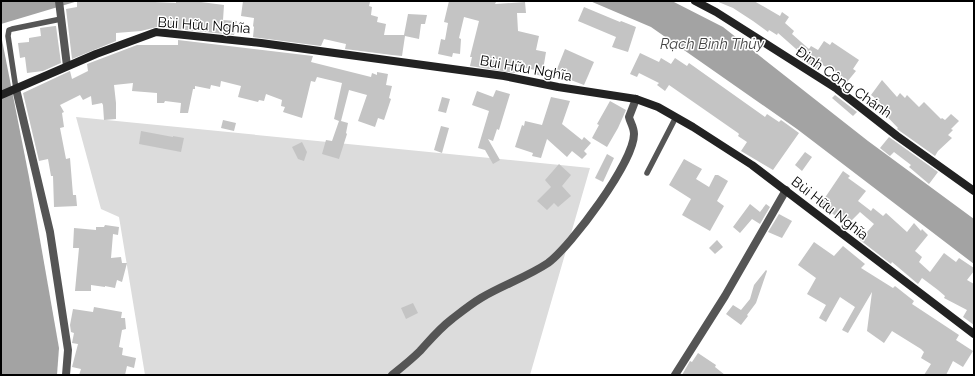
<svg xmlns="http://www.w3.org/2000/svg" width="975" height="376" viewBox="0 0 975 376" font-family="Raleway,sans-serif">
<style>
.green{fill:#dcdcdc}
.water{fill:#a3a3a3}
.building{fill:#c4c4c4}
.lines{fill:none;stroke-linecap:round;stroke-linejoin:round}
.lane{stroke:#555;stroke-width:5.5}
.street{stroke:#555;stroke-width:8}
.secondary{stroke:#222;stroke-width:8}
.labels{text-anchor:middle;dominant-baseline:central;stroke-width:3;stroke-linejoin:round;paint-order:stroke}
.street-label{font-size:14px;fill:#000;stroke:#fff}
.water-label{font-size:15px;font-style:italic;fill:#444;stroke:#fff}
</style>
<rect width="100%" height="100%" fill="#fff"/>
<path class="green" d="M76,117L590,168L530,375H145L119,217L101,209Z"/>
<g class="water">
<path d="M1,1H78L1,24Z"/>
<path d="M590,1H672L723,27L868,141L974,219V264L797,129L651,27Z"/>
<path d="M1,35L29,177L59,348L57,375H1Z"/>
</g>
<g class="building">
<path d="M82,1H155V2L176,3V1H201V2L224,5L223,20L237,21L234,35L157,27L141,31L116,33V41L72,59L66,9L77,7V2Z"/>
<path d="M243,1L370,2L369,6L372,7L371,15L378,17L377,22L386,24L384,35H404L408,14L427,15L425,24H421L419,39L405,36L402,56L392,55L345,49L346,44L324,39L321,46L253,37L254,27L253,26L254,18L241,16Z"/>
<path d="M449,1H492L496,2L495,4L525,2L526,13H517L518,31L539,36L536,50L546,52L542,76L534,74L535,70L517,66L515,73L470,66L472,57H470L479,21L464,17L459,38L461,39L460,54L453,53L452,57L438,54L441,39L445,40L448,23L444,22Z"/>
<path d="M716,1H754L780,16L782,12L789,17L785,23L794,31L792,34L809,49L811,46L818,50L824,41L830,45L832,42L859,60L853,69L856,71L847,82L830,68L829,69L821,64L819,71L802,60L804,56L778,33L777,35L769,30L768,32L753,21L733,8Z"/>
<path d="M584,7L620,22L621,21L636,27L628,52L612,47L616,37L578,21Z"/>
<path d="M55,26H56L61,63L43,71L27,73L25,57L20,58L18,43L29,42V38L41,36L40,28Z"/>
<path d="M178,40L313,56L311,62L371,77L372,73L377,75V72L388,74L386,85L392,86L389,98L391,99L384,120L378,118L375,127L358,121L367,95L349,90L341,121L348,123L346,133L347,134L339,159L322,154L326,140L332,141L339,121L334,119L342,83L317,77L315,82L311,81L302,118L283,112L285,107L281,106L282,100L266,94L264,101L259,100L258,102L238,97L241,86L221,81L220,87L211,85L210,89L195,86V89H193L188,113H180L181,103L165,101L164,103H157V93L132,91L133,83L114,85L116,103V119L104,120L103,105L102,103L92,105L91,96L83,100L80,95L60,105L64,112L62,113L64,127L60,128L66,159L70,158L73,195H76L77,206L54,207L53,176H51L48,159L39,161L23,93L70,71L72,79L88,71L87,64L137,45H178Z"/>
<path d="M565,49L594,62L584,85L555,74Z"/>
<path d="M640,53L659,62L661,58L671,64L675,58L687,66L689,63L765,117L767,114L779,122L781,120L799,133L773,170L741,151L747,142L738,136L739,134L738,133L669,85L665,91L657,85L659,83L639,73L637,77L630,74Z"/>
<path d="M882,80L897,97L900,93L905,98L907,95L919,107L924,102L941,119L942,118L945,120L951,114L959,121L951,129L953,130L948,135L952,138L938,151L935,156L897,129L898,128L876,105L880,102L871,95Z"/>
<path d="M496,90L510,94L499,130L497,129L493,141L488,139L500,160L493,164L485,150L478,148L489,111L472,105L477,91L493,97Z"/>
<path d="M835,95L857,112L853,116L832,98Z"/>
<path d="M442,97L450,99L446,113L438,111Z"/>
<path d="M551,97L570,101L562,124L582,140L584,137L591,143L584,151L587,154L582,159L572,151L567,157L547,139L541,158L532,156L533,153L515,147L522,125L524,126L525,121L542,125Z"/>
<path d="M610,101L626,110L618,128L607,147L592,138L599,125L597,124Z"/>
<path d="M223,120L236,123L234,131L221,128Z"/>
<path d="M441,126L449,128L442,153L434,150Z"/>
<path d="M141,131L173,137V136L184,138L181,152L139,144Z"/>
<path d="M889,137L938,172L929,184L909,167L911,165L894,152L890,156L880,148Z"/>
<path d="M302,142L307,152L304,161L298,159L292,147Z"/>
<path d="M805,152L812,157L802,171L795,165Z"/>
<path d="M607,154L614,158L603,182L595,178Z"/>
<path d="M684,159L702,169L696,179L709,187L715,175H718L728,181L717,201L724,206L710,231L682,215L691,199L669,185Z"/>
<path d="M559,164L571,175L562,186L571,196L558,207L554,203L547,210L537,201L551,187L545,180Z"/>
<path d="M843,171L850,176L848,178L866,191L858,201L871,211L873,208L883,216L886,213L907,232L914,223L921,231L922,229L928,235L915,251L922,257L919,262L930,272L944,253L956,262L959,258L974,268V271L967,280L974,284V325L963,317L967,310L944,298L945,296L938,290L922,278L918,284L892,262L891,264L860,240L874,224L860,212L850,222L846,218L843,221L820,205Z"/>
<path d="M750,204L760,212L766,204L770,207L760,224L752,219L740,233L733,227Z"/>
<path d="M779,214L792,221L782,238L768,232Z"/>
<path d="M105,225L119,227L118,235L113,234L111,258L121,257L122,263H127L122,282L117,280L115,288L105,286V287L91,285V291H75L79,248H73L74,228L96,230V227H104Z"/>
<path d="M717,240L723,247L715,254L709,248Z"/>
<path d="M814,242L834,256L843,246L865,264L861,268L893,288L895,286L914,301L912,304L959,335L956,340L973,351L963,367L953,361L946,375H924L931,364L921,358L924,352L921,349L892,331L884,343L867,331L872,292L848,333L842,330L855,307L840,297L826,322L819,318L826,305L807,294L816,278L798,265Z"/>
<path d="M766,270L767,271L756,303L747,315L748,316L741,325L726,314L733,305L741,310L750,299L754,285Z"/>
<path d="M413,303L418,313L406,319L401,308Z"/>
<path d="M94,307L122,312L121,318H125L126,329L122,330L119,347L123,348L122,355L136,358L134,368L127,366L125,375H79L81,369L72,367L78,344L72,343L74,333L71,332L70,325L73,309L93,312Z"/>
<path d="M698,353L716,365L715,367L725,375H682L690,361L692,362Z"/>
</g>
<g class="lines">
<g class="lane">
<path d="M16,89L8,36L9,30L12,29L61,19"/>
<path d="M647,173L676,117"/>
</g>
<g class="street">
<path d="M59,1L67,66"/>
<path d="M16,89L50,232L68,350L66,375"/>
<path d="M392,375C402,367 411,360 420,351C430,340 439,329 452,319C461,312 471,304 481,298C503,285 527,277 548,263C571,246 634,162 634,134C634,127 630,122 629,117L636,99"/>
<path d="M675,375L725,296L786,190"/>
</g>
<g class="secondary">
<path d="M695,1L716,12L837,89L897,136L974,191"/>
<path d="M1,95L96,54L156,32L261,43L504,76L558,87L636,99L658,107L693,127L752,165L974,334"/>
</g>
</g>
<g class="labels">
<g class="street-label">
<text transform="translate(204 25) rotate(4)">Bùi Hữu Nghĩa</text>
<text transform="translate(526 68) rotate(10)">Bùi Hữu Nghĩa</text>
<text transform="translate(844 82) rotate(35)">Đinh Công Chánh</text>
<text transform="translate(830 208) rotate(38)">Bùi Hữu Nghĩa</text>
</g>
<g class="water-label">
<text x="712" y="44">Rạch Bình Thủy</text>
</g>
</g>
<rect width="975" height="376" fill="none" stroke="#000000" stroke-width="4"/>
</svg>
